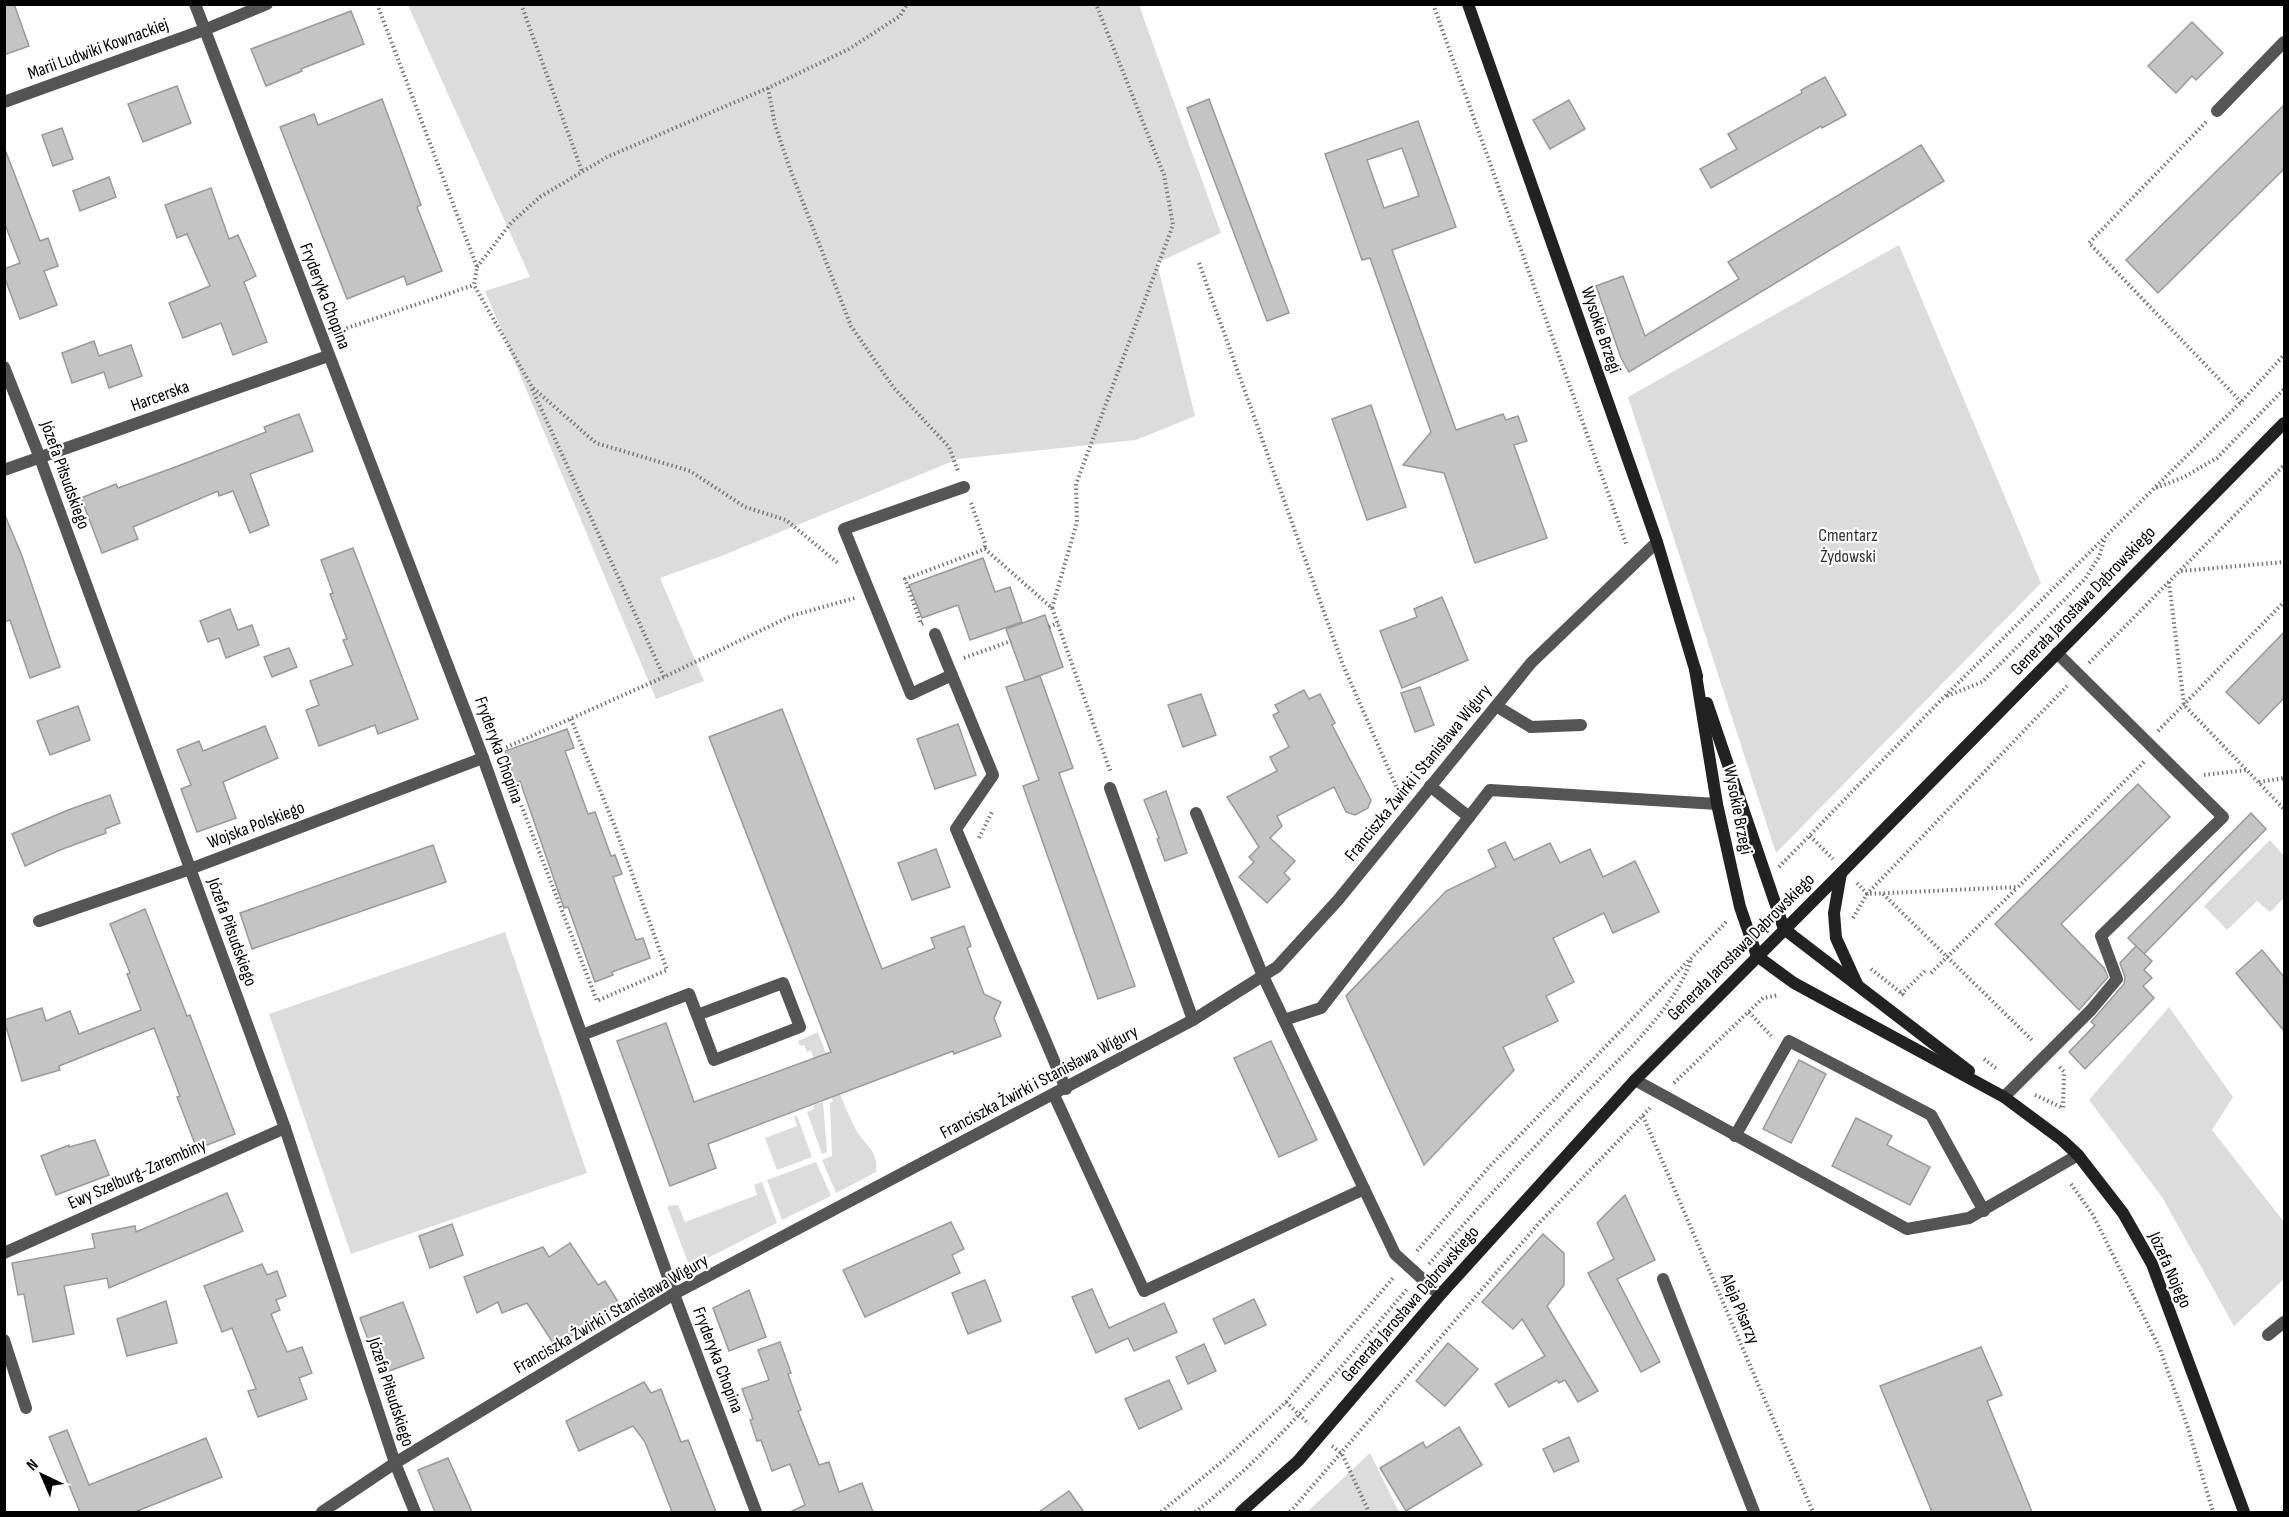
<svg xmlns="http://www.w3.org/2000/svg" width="2289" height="1517" viewBox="0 0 2289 1517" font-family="'Sofia Sans Condensed',sans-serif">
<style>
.green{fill:#dcdcdc}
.building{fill:#c4c4c4;stroke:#999;stroke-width:1.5;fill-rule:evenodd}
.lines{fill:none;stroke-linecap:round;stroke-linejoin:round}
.path{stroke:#777;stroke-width:4;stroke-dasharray:1.5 3;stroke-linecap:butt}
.lane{stroke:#555;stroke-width:12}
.street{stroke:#555;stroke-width:12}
.secondary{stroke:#222;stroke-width:12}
.labels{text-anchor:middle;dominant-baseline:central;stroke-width:4.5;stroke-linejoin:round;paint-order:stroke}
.street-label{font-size:18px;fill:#000;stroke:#fff}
.park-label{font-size:18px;fill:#333;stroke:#fff}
</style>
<rect width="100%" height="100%" fill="#fff"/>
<g class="green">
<path d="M408,5H1139L1221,233L1157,263L1195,416L1136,440L958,459L724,555L660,578L704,681L656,699L485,291L530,277Z"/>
<path d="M1899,245L2041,583L1776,853L1628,397Z"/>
<path d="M2270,840L2284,856V898L2270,912L2257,901L2227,930L2204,906Z"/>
<path d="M505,932L587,1173L351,1254L269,1014Z"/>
<path d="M2169,1007L2233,1097L2212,1130L2284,1222V1279L2234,1326L2162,1197L2089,1100Z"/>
<path d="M818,1032C830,1063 840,1099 855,1128C864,1146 879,1149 876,1172L836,1193L822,1160L832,1156L830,1103L833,1101L817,1058L814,1059L811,1050L807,1052L804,1045L800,1046L798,1041Z"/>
<path d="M823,1102L827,1152L822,1154L807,1112L814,1109V1105Z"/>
<path d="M794,1116H797L812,1157L777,1170L765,1138L797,1126Z"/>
<path d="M816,1162L831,1196L782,1220L767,1180Z"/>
<path d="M762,1182L777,1223L692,1266L687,1260L667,1206L678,1205L685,1222L757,1195L754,1185Z"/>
<path d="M1370,1453L1399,1512H1307Z"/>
</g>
<g class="building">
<path d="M4,4H14L29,46L4,55Z"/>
<path d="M351,11L364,44L301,69L302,71L266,86L251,49Z"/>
<path d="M2192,22L2223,53L2196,80L2192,76L2176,93L2148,66Z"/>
<path d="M1825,77L1846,115L1822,128L1821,126L1711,188L1700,169L1737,149L1728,134L1802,93L1801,90Z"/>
<path d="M177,86L191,123L143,142L128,104Z"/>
<path d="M382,99L421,205L417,207L442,271L407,285L404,276L347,299L280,127L314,114L318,125Z"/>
<path d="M1209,99L1289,313L1267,321L1187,108Z"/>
<path d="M1569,100L1585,129L1550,149L1533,120Z"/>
<path d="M2284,105V169L2158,293L2126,260Z"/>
<path d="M1418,121L1456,227L1392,250L1456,430L1503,414L1506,420L1518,416L1527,441L1514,445L1547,538L1475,563L1444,473L1403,465L1431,432L1370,258L1362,260L1325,154ZM1402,148L1419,196L1384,208L1367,160Z"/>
<path d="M62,128L73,159L53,166L42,135Z"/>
<path d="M1921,145L1944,181L1629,372L1621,358L1596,286L1623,276L1645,336L1739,279L1728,262Z"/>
<path d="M4,152H6L40,241L48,238L58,266L44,271L57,305L20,319L4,276V269L20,263L4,222Z"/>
<path d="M109,177L116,197L80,211L73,191Z"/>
<path d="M211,188L229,239L238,235L256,276L244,282L267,342L233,355L221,323L183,338L169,303L210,286L187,234L177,238L165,205Z"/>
<path d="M94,341L99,356L131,345L142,376L109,388L104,372L72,383L62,353Z"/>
<path d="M1371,405L1406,507L1367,520L1332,419Z"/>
<path d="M299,414L313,451L250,474L269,525L250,533L233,491L219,496L218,491L133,527L138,539L102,553L81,498L116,484L118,488L178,466L266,432L264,427Z"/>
<path d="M4,513L22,556L60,667L30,678L10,620L4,622Z"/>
<path d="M353,548L418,719L378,734L375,725L319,746L306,710L319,705L310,681L353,665L343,640L347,639L330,594L333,593L321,560Z"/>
<path d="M983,558L995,592L1010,587L1022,622L970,640L958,605L922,618L909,585Z"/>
<path d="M1442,597L1468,660L1402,688L1380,631L1417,617L1414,609Z"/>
<path d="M230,609L238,630L252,625L259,645L226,658L219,638L208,642L200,621Z"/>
<path d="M1045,615L1063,667L1025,681L1006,629Z"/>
<path d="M2284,632V698L2259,724L2226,692Z"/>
<path d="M289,648L297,667L272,677L264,657Z"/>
<path d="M1040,676L1073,768L1059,773L1135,986L1098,999L1023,786L1039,780L1006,687Z"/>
<path d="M1420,687L1434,725L1415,732L1401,693Z"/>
<path d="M1304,690L1309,699L1320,694L1335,723L1332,725L1371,800L1368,808L1355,815L1346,812L1334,787L1277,816L1282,826L1270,838L1295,861L1284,873L1290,879L1267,903L1239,877L1254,862L1249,857L1259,847L1227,797L1277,771L1270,757L1289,747L1273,715L1279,712L1275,705Z"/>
<path d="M1201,694L1216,735L1183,747L1168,705Z"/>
<path d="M78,706L90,740L50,755L37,721Z"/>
<path d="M782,709L882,969L935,948L931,938L964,926L971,946L967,948L984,994L1001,1002L994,1018L1001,1036L954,1054L953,1051L708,1144L716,1168L670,1186L617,1041L666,1023L694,1102L831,1052L709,737Z"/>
<path d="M958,724L976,775L935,789L917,739Z"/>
<path d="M265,726L278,758L223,782L236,818L197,832L181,789L191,785L177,750L199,741L203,751Z"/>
<path d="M567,729L574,748L565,751L588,814L595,812L611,856L615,855L622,874L613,877L636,940L643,938L650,958L612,972L613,975L595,982L568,907L564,908L520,781L516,783L505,751Z"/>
<path d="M2138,784L2170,817L2061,924L2104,968L2108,977L2079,1010L1995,924Z"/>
<path d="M1166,791L1187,853L1165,861L1157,839L1159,838L1144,800Z"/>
<path d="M110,795L120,823L105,829L106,833L60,850L25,866L12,834L68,810Z"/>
<path d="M2251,813L2266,829L2144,954L2128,938Z"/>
<path d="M1505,842L1514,860L1550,843L1560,863L1590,849L1603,877L1635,861L1659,912L1613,933L1604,913L1553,938L1574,982L1546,996L1558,1021L1503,1047L1514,1070L1424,1165L1346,996L1446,891L1496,867L1488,850Z"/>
<path d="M433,845L446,882L252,949L240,913Z"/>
<path d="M936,849L950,887L912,900L898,863Z"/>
<path d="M145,909L187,1016L190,1015L235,1134L197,1149L177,1097L180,1096L154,1028L59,1066L60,1070L22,1081L4,1020L42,1008L46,1021L70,1011L79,1034L141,1010L127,974L130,973L110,924Z"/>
<path d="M2136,946L2152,961L2144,970L2152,978L2143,986L2154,998L2085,1069L2069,1052L2095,1025L2091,1022L2124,984L2125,977L2120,963Z"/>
<path d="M2262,950L2284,977V1031L2236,973Z"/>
<path d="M1271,1041L1317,1140L1279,1157L1234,1058Z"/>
<path d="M1799,1060L1826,1074L1791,1143L1763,1129Z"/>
<path d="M1856,1118L1892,1136L1887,1145L1930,1167L1910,1205L1832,1166Z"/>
<path d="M95,1140L109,1175L56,1195L41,1156L69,1145V1147Z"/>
<path d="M227,1193L243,1231L109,1288L107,1278L64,1286L74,1334L33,1342L24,1294L18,1295L12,1263L95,1248L92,1234L135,1226L136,1232Z"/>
<path d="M1625,1195L1655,1260L1617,1279L1660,1362L1641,1372L1588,1273L1614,1259L1597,1223Z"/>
<path d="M951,1222L964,1249L952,1255L960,1273L865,1317L843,1270Z"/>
<path d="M452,1224L463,1255L430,1268L419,1236Z"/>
<path d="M1543,1234L1564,1253V1285L1547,1306L1598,1391L1578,1402L1565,1380L1559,1383L1557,1380L1509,1407L1495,1384L1545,1356L1522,1319L1513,1329L1482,1302Z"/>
<path d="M570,1243L598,1285L605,1281L620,1305L555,1346L527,1303L502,1313L498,1302L477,1313L464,1277L543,1247L549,1257Z"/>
<path d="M262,1264L267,1275L277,1271L286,1296L276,1300L280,1310L271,1314L287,1352L302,1347L312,1373L299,1378L307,1399L258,1417L248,1391L256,1389L232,1328L222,1332L204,1286Z"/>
<path d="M985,1280L1001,1321L968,1334L952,1293Z"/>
<path d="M1092,1289L1109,1328L1164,1303L1177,1332L1134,1351L1128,1338L1096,1353L1072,1297Z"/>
<path d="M749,1290L766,1337L729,1351L713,1308Z"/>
<path d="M1254,1299L1266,1325L1225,1344L1213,1319Z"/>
<path d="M166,1301L177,1343L127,1356L117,1319Z"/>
<path d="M403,1302L424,1358L381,1374L360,1318Z"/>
<path d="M780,1342L791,1373L788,1374L801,1410L798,1411L819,1465L829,1462L839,1492L862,1483L873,1512H790L805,1505L790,1464L772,1471L761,1440L757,1441L750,1420L753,1419L742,1389L769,1380L758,1350Z"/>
<path d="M1448,1343L1478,1369L1445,1406L1416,1381Z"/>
<path d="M1204,1344L1216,1371L1188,1384L1176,1357Z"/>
<path d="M1981,1347L2002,1395L1987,1401L2032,1512H1932L1880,1386Z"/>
<path d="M1169,1380L1182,1409L1139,1429L1125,1399Z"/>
<path d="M644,1382L651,1393L661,1389L681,1442L688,1440L716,1512H672L645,1442L633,1426L579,1451L566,1421Z"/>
<path d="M1459,1427L1482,1465L1406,1511L1380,1468L1423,1442L1426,1448Z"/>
<path d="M67,1430L89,1485L206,1438L222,1477L135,1512H80L49,1437Z"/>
<path d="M1569,1437L1579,1461L1554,1472L1543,1449Z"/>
<path d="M448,1458L472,1512H435L418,1470Z"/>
<path d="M1069,1491L1084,1512H1039Z"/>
</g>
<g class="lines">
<g class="path">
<path d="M377,4L477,267L474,285L532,387L596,443L690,471L745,507L786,520L838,563"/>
<path d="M521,4L582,171"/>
<path d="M1433,4L1627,546"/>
<path d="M768,88L775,125L790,169L851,326L894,388L949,447L958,471"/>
<path d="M2206,122L2089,243L2241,402"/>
<path d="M1199,263L1343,665L1400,795"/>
<path d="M477,267L511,223L540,197L607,157L768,88L849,49L900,16L907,4"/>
<path d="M338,331L474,285"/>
<path d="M532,389L664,677"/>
<path d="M2156,488L2184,477L2217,458L2284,389"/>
<path d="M971,503L985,543V549"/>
<path d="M2181,571L2284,562"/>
<path d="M2169,582L2184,705L2284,809"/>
<path d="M1052,608L1077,522L1076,484L1173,225L1164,175L1096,4"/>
<path d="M923,623L921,624L905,579L985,549L1052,608L1111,773"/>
<path d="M1049,627L1058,623"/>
<path d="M964,658L1011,641"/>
<path d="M2089,663L2284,465"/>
<path d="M1947,696L1982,682L2085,579L2099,557L2105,538"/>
<path d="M2158,731L2284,602"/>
<path d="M498,751L664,677L791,616L855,598"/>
<path d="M2204,775L2247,770"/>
<path d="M2259,782L2284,778"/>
<path d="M518,797L597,1001L667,970L615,827L571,719"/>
<path d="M1810,836L1833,859"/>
<path d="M979,838L993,810"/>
<path d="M1779,867L1943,698L2241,402L2284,355"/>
<path d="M1857,883L1867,894L2018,887L2144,762"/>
<path d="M1883,894L2034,1042"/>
<path d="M1853,918L1867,894L2067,686"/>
<path d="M1871,969L1905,996"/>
<path d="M1931,973L2017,888"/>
<path d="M1901,994L1927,969"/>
<path d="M1749,1012L1771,1036"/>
<path d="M1984,1059L1998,1070"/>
<path d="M1674,1083L1763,998L1779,995"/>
<path d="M2035,1095L2063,1108L2064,1072L2058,1065"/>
<path d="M1643,1116L1813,1512"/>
<path d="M2071,1184L2093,1215L2160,1349L2188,1428L2213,1512"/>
<path d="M1417,1251L1489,1167L1728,920"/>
<path d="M1429,1264C1477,1208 1527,1155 1577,1102C1616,1061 1673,1013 1691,960"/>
<path d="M1286,1402L1309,1424"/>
<path d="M1332,1446L1342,1454L1369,1512"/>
<path d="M139,1512L140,1510"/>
<path d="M1161,1512L1224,1460L1286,1402L1394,1277"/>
<path d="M1195,1512C1277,1449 1341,1366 1408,1288"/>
<path d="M1290,1512L1540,1222L1650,1108"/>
</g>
<g class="lane">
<path d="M2217,111L2284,42"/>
<path d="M935,634L993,775L956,829L1066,1089"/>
<path d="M952,675L911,694L844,529L964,487"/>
<path d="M1496,706L1531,727L1581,725"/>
<path d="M1430,786L1469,817"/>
<path d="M1110,788L1193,1020"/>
<path d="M1196,813L1263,976L1395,1254L1440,1295"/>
<path d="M1284,1020L1321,1008L1490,790L1717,804"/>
<path d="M582,1035L689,994L697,1015L783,983L800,1027L714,1060L697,1015"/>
<path d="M1635,1080L1907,1229L1969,1218L2078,1155"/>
<path d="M1054,1095L1144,1291L1364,1189"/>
<path d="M2004,1097L2091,1010L2117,979L2101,936L2223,817L2057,653"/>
<path d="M1735,1136L1789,1041L1931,1115L1984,1211"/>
<path d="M1663,1279L1754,1512"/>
<path d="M2268,1335L2284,1322"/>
</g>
<g class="street">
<path d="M195,4L483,758L674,1294L756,1512"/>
<path d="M4,102L204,30L267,4"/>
<path d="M4,367L40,458L285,1128L395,1463L415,1512"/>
<path d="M4,470L328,356"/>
<path d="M39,921L190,869L483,758"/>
<path d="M4,1253L285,1128"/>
<path d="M4,1340L26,1408"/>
<path d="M322,1512L395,1463L674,1294L1193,1020L1277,967L1338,900L1531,663L1657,542"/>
</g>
<g class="secondary">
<path d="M1468,4L1657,542L1697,676"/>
<path d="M1695,669L1717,804L1740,907L1757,956L1794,983L2004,1097L2062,1140L2078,1155L2123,1213L2152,1264L2244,1512"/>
<path d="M1707,703L1784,929"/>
<path d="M1841,873L1834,913L1836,938L1857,984"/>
<path d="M1784,929L1969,1071"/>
<path d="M1241,1512L1298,1461L1440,1295L1635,1080L1844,870L2284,423"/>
</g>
</g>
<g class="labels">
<g class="street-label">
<text transform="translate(98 49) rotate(-20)">Marii Ludwiki Kownackiej</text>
<text transform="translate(325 296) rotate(69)">Fryderyka Chopina</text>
<text transform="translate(1601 330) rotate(71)">Wysokie Brzegi</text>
<text transform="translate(160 396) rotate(-20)">Harcerska</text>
<text transform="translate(65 475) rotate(70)">Józefa Piłsudskiego</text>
<text transform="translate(2083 601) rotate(-46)">Generała Jarosława Dąbrowskiego</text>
<text transform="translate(499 750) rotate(70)">Fryderyka Chopina</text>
<text transform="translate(1418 773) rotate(-51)">Franciszka Żwirki i Stanisława Wigury</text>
<text transform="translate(1738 810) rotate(79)">Wysokie Brzegi</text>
<text transform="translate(256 825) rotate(-21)">Wojska Polskiego</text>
<text transform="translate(232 932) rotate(70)">Józefa Piłsudskiego</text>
<text transform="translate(1741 947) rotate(-45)">Generała Jarosława Dąbrowskiego</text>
<text transform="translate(1039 1082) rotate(-28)">Franciszka Żwirki i Stanisława Wigury</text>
<text transform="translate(137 1174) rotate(-24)">Ewy Szelburg-Zarembiny</text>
<text transform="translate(2170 1270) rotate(66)">Józefa Nojego</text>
<text transform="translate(1410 1304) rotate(-49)">Generała Jarosława Dąbrowskiego</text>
<text transform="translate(1740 1309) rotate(67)">Aleja Pisarzy</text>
<text transform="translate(611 1314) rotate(-30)">Franciszka Żwirki i Stanisława Wigury</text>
<text transform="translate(718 1360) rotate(69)">Fryderyka Chopina</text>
<text transform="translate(391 1392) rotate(72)">Józefa Piłsudskiego</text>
</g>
<g class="park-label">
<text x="1848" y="535">Cmentarz<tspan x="1848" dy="21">Żydowski</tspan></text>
</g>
</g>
<rect width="2289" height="1517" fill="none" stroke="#000000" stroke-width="12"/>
<g transform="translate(42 1475) rotate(316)" stroke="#ffffff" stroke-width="4.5" paint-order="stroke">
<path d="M0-4.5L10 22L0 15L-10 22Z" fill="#000000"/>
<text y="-9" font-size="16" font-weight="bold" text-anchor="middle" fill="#000000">N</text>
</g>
</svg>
